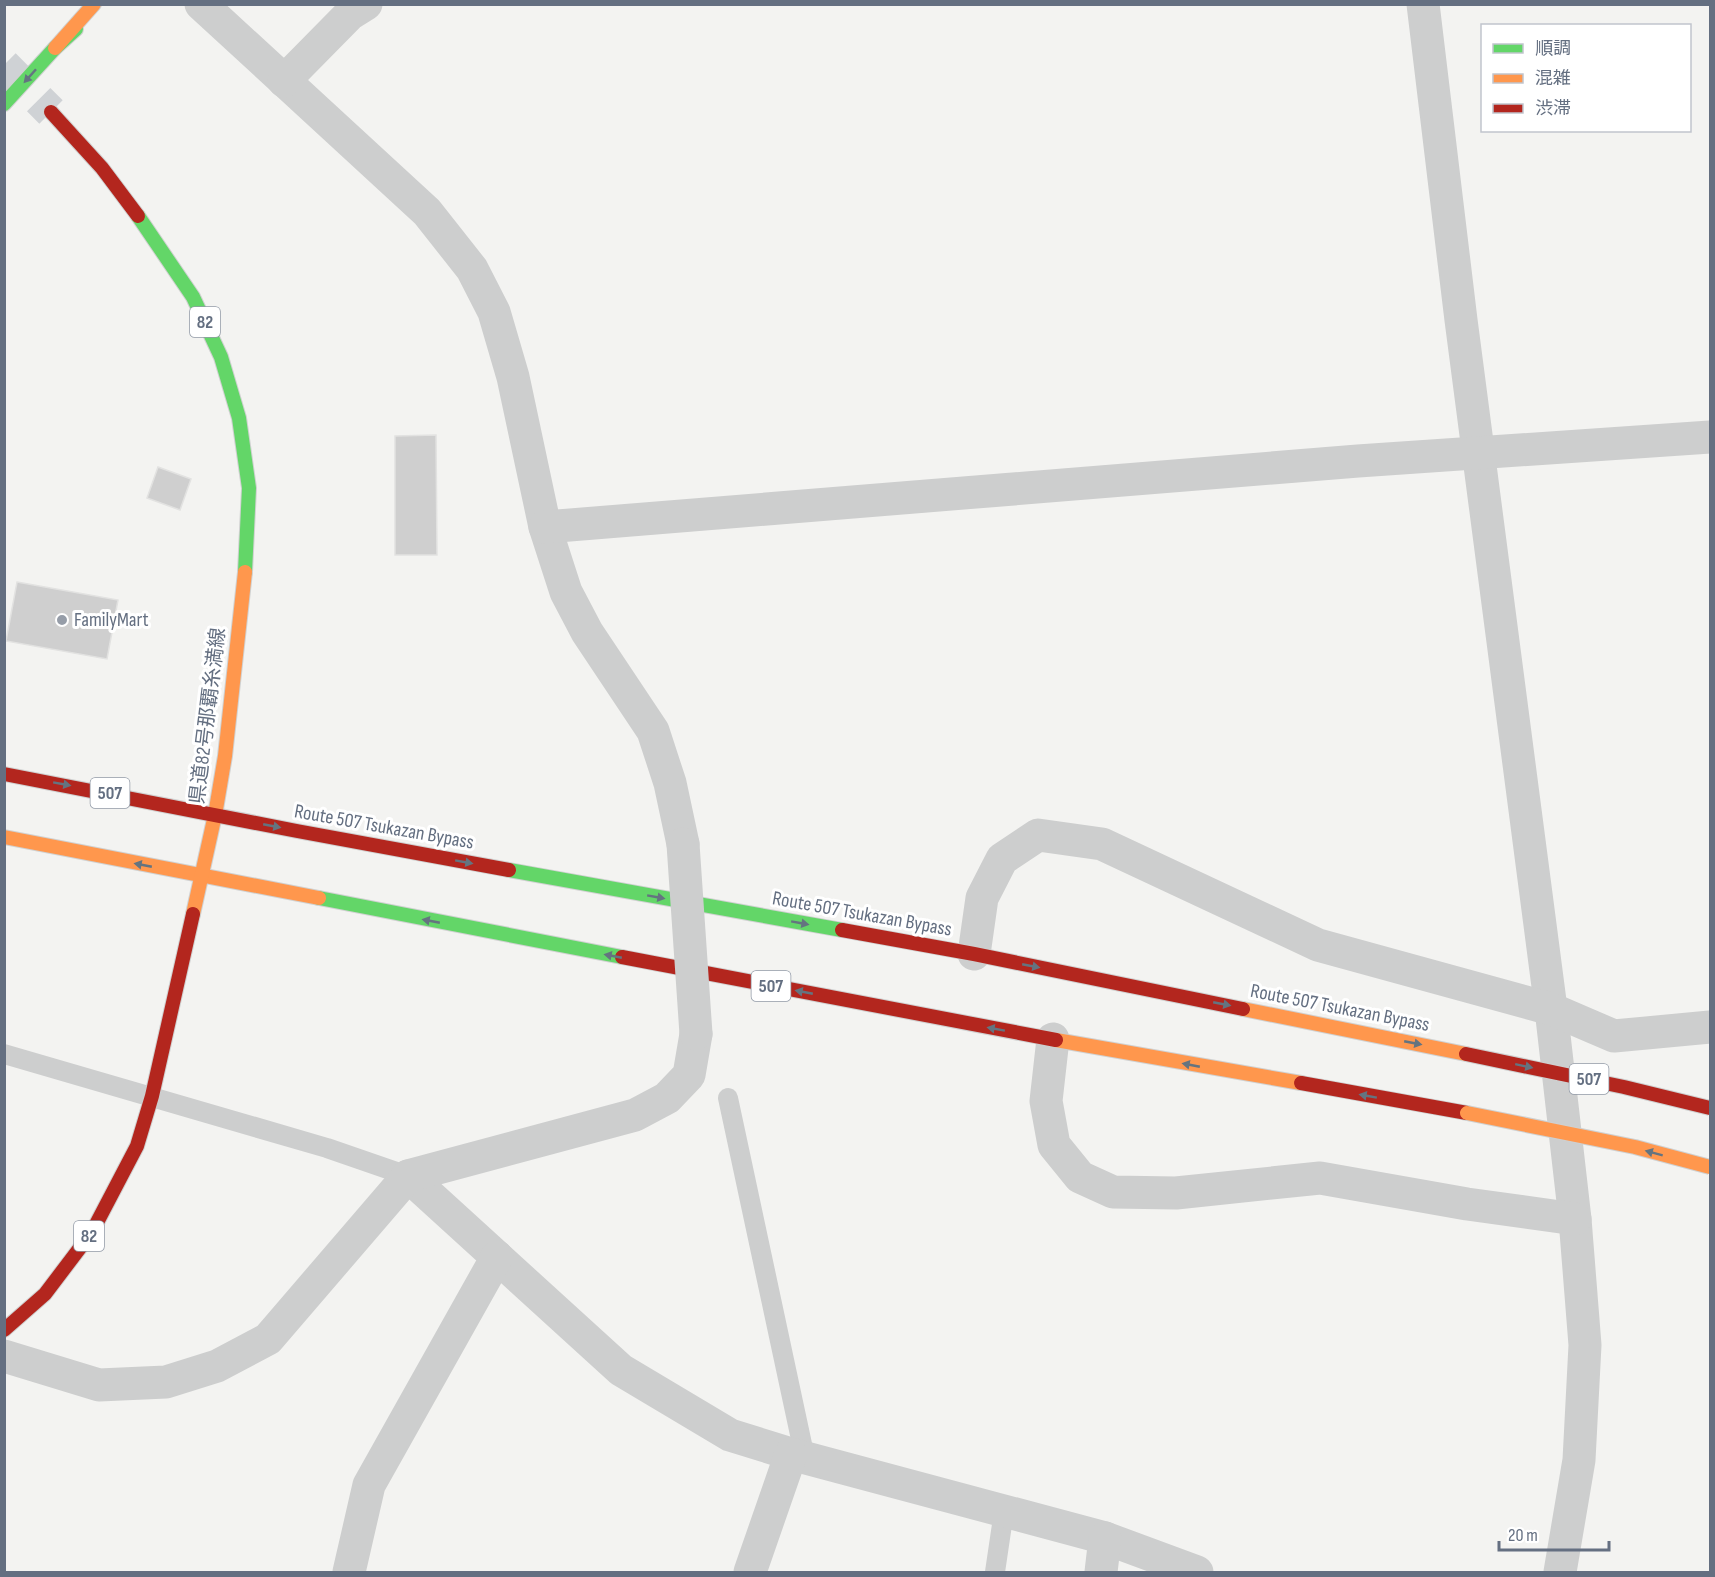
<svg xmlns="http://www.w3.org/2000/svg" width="1715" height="1577" viewBox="0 0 1715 1577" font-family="'Sofia Sans Condensed','Noto Sans JP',sans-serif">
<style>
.building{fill:#cfcfcf;stroke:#e2e2e1;stroke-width:1.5}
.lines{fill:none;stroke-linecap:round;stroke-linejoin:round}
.primary-tunnel{stroke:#cfd2d5;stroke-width:33;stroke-dasharray:33 16;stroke-linecap:butt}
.fast-casing{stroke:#d0d1d1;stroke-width:16}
.slow-casing{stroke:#d0d1d1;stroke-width:16}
.jam-casing{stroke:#d0d1d1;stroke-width:16}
.lane{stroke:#cdcece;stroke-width:20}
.street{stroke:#cdcece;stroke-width:33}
.fast{stroke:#63d668;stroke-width:14}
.slow{stroke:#ff974d;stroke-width:14}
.jam{stroke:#b3261e;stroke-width:14}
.slow-bridge-casing{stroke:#cfd0d0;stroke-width:16;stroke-linecap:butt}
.jam-bridge-casing{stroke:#cfd0d0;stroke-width:16;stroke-linecap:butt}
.street-bridge{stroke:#cdcece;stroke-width:33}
.slow-bridge{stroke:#ff974d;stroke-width:14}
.jam-bridge{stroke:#b3261e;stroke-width:14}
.oneway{fill:#647480}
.poi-dot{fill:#969da8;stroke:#fff;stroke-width:2}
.labels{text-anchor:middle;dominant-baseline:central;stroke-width:6;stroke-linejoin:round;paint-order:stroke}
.shield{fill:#fff;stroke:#929aa7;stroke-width:1.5}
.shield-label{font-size:18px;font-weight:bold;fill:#646f81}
.poi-label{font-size:20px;fill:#646f81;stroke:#fff;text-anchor:start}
.street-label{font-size:20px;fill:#646f81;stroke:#fff}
</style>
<rect width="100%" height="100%" fill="#f3f3f1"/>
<g class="building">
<path d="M436,435L437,555H395V436Z"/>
<path d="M158,467L191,479L180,510L147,498Z"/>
<path d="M17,582L118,600L107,659L6,641Z"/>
</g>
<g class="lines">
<path class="primary-tunnel" d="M4,65L51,112"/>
<defs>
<g id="fast">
<path d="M4,104L55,48L76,29"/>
<path d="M138,216L193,297L221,357L239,418L249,488L245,572"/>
<path d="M509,870L842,930"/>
<path d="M319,898L622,957"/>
</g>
<g id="slow">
<path d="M55,48L94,4"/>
<path d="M4,837L319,898"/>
<path d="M193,914L215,815L225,756L245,572"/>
<path d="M1243,1009L1466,1054"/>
<path d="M1056,1040L1301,1083"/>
</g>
<g id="jam">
<path d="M51,112L102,168L138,216"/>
<path d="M4,774L297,831L509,870"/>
<path d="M842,930L974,954L1243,1009"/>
<path d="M622,957L1056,1040"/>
<path d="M1301,1083L1467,1113"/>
<path d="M4,1330L45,1294L92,1232L137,1146L152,1096L193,914"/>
</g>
</defs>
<use href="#fast" class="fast-casing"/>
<use href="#slow" class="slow-casing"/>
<use href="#jam" class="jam-casing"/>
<g class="lane">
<path d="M4,1054L327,1148L408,1176"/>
<path d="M728,1098L805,1458"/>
<path d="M995,1572L1004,1511"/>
</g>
<g class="street">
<path d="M201,4L427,212L472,269L494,312L513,377L545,527L566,592L587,632L653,731L670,783L683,844"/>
<path d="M1423,4L1461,320L1551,1009L1575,1219L1585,1345L1579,1460L1560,1572"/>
<path d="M284,81L350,14L366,4"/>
<path d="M545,527L1358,461L1710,437"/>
<path d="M974,954L982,898L1002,859L1038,835L1102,844L1318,945L1551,1009L1614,1036L1710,1027"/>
<path d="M1053,1039L1046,1101L1054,1145L1080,1177L1113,1192L1176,1193L1320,1178L1467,1204L1575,1219"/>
<path d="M408,1176L621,1370L730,1435L791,1454L1105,1538L1197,1572"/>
<path d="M4,1356L99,1385L166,1382L217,1366L268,1339L408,1176L635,1115L667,1098L689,1075L696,1034"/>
<path d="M349,1572L369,1485L497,1257"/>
<path d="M750,1572L791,1454"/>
<path d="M1101,1572L1105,1538"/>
</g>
<use href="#fast" class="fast"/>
<use href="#slow" class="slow"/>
<use href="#jam" class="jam"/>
<defs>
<path id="slow-bridge" d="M1467,1113L1635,1147L1710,1167"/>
<path id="jam-bridge" d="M1466,1054L1624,1087L1710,1108"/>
</defs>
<use href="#slow-bridge" class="slow-bridge-casing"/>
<use href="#jam-bridge" class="jam-bridge-casing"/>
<path class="street-bridge" d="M683,844L696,1034"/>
<use href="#slow-bridge" class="slow-bridge"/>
<use href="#jam-bridge" class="jam-bridge"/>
</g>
<defs><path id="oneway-solid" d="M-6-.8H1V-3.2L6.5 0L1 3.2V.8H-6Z" transform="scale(1.5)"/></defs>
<g class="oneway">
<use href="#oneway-solid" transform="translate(30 76) rotate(132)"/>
<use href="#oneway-solid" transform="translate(62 784) rotate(10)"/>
<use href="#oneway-solid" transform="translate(272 826) rotate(11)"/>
<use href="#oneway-solid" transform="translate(464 862) rotate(10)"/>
<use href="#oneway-solid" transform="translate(143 865) rotate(-169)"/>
<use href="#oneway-solid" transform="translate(656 897) rotate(10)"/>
<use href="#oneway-solid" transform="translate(431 921) rotate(-169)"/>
<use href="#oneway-solid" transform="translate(800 923) rotate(10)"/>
<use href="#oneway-solid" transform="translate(613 956) rotate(-169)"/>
<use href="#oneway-solid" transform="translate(1031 966) rotate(11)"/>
<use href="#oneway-solid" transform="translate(804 992) rotate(-169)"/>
<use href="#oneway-solid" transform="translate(1222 1004) rotate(11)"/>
<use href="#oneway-solid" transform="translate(996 1029) rotate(-170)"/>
<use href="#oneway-solid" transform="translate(1413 1043) rotate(11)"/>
<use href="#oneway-solid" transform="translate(1191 1065) rotate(-169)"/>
<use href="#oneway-solid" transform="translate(1524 1066) rotate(12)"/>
<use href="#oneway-solid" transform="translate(1368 1096) rotate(-170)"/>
<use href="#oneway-solid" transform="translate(1654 1153) rotate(-165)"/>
</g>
<circle class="poi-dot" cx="62" cy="620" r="6"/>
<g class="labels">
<g class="shield">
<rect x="190" y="307" width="30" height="30" rx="4.5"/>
<rect x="90.5" y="778" width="39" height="30" rx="4.5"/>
<rect x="751.5" y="971" width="39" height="30" rx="4.5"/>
<rect x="1569.5" y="1064" width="39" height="30" rx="4.5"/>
<rect x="74" y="1221" width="30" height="30" rx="4.5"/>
</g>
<g class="shield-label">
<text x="205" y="322">82</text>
<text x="110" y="793">507</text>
<text x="771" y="986">507</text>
<text x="1589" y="1079">507</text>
<text x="89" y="1236">82</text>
</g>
<g class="poi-label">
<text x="74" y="620">FamilyMart</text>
</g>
<g class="street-label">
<text transform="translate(208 716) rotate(-83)">県道82号那覇糸満線</text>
<text transform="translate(384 827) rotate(10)">Route 507 Tsukazan Bypass</text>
<text transform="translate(862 914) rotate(10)">Route 507 Tsukazan Bypass</text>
<text transform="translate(1340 1008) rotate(11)">Route 507 Tsukazan Bypass</text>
</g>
</g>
<rect width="1715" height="1577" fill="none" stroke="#646f81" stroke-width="12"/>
<rect x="1481" y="24" width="210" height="108" fill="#ffffff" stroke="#c1c5cd" stroke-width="1.5"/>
<rect x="1493" y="44" width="30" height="9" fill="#63d668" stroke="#c1c5cd" stroke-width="1.5"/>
<text x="1535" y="54" font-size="18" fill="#646f81">順調</text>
<rect x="1493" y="74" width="30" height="9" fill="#ff974d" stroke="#c1c5cd" stroke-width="1.5"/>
<text x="1535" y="84" font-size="18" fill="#646f81">混雑</text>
<rect x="1493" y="104" width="30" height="9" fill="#b3261e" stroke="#c1c5cd" stroke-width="1.5"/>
<text x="1535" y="114" font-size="18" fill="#646f81">渋滞</text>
<path d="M1499 1541v9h110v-9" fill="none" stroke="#646f81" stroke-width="3"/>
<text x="1508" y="1541" font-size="18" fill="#646f81" stroke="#ffffff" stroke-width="4.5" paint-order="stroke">20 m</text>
</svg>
